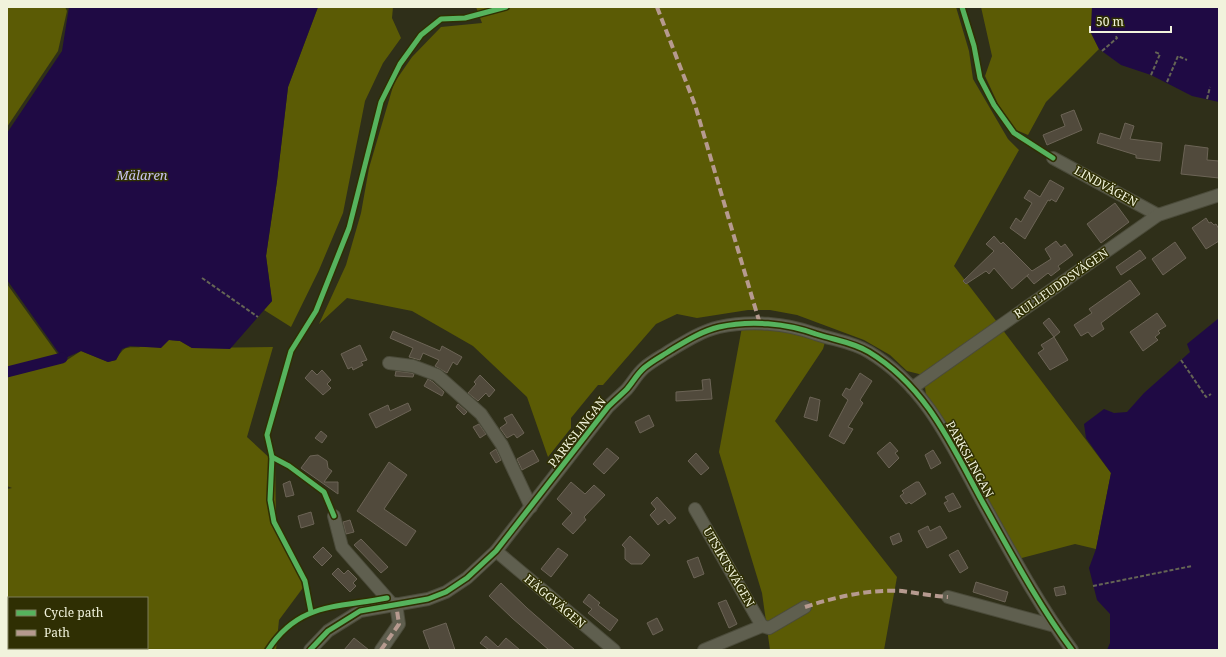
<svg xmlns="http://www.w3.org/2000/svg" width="1226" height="657" viewBox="0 0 1226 657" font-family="'Noto Serif',serif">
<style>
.green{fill:#5b5b05}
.water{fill:#1f0a44}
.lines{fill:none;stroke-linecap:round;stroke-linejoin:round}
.canal{stroke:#1f0a44;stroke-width:11}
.building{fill:#514a3c;stroke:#6c6456}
.street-casing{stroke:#4b4b3a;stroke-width:14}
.path{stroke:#656555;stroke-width:2;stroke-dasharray:4 2;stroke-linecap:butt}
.street{stroke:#5f5f4f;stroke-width:12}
.quiet{stroke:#b69a8f;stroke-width:4;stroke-dasharray:8 4;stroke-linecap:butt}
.cycleway-casing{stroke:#2f2f03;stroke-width:8}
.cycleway{stroke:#56b35d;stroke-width:5}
.labels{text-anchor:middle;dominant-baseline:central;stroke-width:3;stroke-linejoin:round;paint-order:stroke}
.street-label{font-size:12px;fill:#f1f3dc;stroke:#2f2f03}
.water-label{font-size:13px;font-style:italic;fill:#c9c4f4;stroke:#2f2f03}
</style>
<rect width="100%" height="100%" fill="#2f2f19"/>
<g class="green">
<path d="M7,7H65L67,11L58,51L7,127Z"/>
<path d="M318,7H393L392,18L401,38L383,63L365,101L343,213L319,270L291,327L264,310L272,301L266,256L277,181L288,87Z"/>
<path d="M476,7H956L969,51L973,79L1008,139L1019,150L954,266L997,322L923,375L907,371L890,355L864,340L797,315L770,310H748L697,318L677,314L656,324L603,385H598L571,418V428L548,457L527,397L473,346L412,311L347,298L319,324L346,265L361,213L369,168L394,83L412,57L441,27L482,23Z"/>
<path d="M981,7H1092L1091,33L1099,49L1046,102L1028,135L1016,130L998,104L985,76L992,56Z"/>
<path d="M7,284L58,355L7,368Z"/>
<path d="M742,327H761L826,339L823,349L775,421L897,577L884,650H770L762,593L719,452Z"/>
<path d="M1002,329L1111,473L1096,549L1075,544L1018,559L927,403L925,387Z"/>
<path d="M169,340L180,341L192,348L273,347L247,437L275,463L276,520L308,581L279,620L276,650H86L83,648H147V598H9V608L7,607V489L12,488L7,486V377L64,362L81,351L108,362L116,360C125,344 127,348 143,347C151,346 161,342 169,340Z"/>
</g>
<g class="water">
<path d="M69,7H318L288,87L277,181L266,256L272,301L230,349L192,348L180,341L169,340L161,348L130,346L122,349L116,360L108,362L81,351L63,359L7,280V133L62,51Z"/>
<path d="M1092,7H1219V102L1192,96L1151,75L1121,65L1099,49L1091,33Z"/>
<path d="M1219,318V650H1107L1110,643V614L1097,600L1089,568L1096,549L1111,473L1086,438L1084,424L1104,409L1114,413L1127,412L1144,393L1190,352L1187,344Z"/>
</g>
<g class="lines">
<path class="canal" d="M7,372L62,358"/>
</g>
<g class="building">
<path d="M1074,110L1082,130L1047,145L1043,135L1065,126L1061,115Z"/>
<path d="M1125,123L1134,126L1130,139L1162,143L1160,161L1136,158V155L1097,143L1100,133L1120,139Z"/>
<path d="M1185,145L1208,148L1207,160L1219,161V178L1181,174Z"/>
<path d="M1050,180L1064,188L1056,202L1051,199L1050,201L1048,200L1025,239L1010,228L1016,218L1021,222L1032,203L1024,198L1029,190L1040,197Z"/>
<path d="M1115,203L1129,222L1101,243L1087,224Z"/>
<path d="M1206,218L1209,223L1211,222L1214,225L1216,224L1219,229V241L1206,249L1192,228Z"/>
<path d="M994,236L1001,244L1003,242L1032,271L1051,259L1045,249L1056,241L1061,247L1065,244L1073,255L1058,266L1060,269L1051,276L1048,273L1034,284L1027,276L1029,274L1012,289L994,268L989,274L986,271L966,284L963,281L994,251L986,244Z"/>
<path d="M1175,242L1186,258L1163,275L1152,259Z"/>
<path d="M1140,250L1146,258L1121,275L1116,267Z"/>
<path d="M1130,280L1140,294L1101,323L1104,329L1092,337L1088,332L1081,336L1074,325L1092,313L1089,309Z"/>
<path d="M1157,313L1166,326L1158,331L1160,333L1155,337L1158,340L1143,351L1130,332Z"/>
<path d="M1049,318L1060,332L1054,337L1068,360L1050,370L1038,353L1044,349L1041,345L1054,337L1043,323Z"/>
<path d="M393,331L440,351L442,346L462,357L457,365L453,362L447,373L435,366L439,360L423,353L420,360L409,357L413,348L390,338Z"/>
<path d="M360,345L367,360L361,362L363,365L353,370L352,367L348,369L341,354Z"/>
<path d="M312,370L317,375L322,370L331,380L327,384L331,388L323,395L305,378Z"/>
<path d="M396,371L411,373L414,374L413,377L395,376Z"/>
<path d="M860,373L872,381L860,400L863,403L848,427L853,429L844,444L829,436L848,400L842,395L846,388L850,390Z"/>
<path d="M480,375L495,390L489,397L486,393L478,401L468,393L476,384L474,382Z"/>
<path d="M428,379L433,382L444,392L442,396L424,386Z"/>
<path d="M710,379L712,399L676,401V392L703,390L702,380Z"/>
<path d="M810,397L820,400L817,421L804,417Z"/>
<path d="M408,403L411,410L376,428L369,414L388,405L390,411Z"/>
<path d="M458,404L467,412L464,415L456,407Z"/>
<path d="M512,414L524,433L517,438L514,434L507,438L500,428L507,423L504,418Z"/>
<path d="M649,415L654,426L640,433L635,422Z"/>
<path d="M479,424L486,434L480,438L473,427Z"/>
<path d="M321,431L327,436L322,443L315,438Z"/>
<path d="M890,442L898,451L895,453L899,458L889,468L877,453Z"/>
<path d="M607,448L619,458L604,474L593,464Z"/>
<path d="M496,449L501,460L496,463L490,453Z"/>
<path d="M533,450L539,461L522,470L517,459Z"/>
<path d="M933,450L941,463L931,469L925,455Z"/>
<path d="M696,453L709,468L701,475L688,461Z"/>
<path d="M318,455L327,461L328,468L332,471L324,482H338V494L301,468L310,456Z"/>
<path d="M389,462L407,475L384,509L416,531L406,546L357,511Z"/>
<path d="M290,481L294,495L286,497L283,484Z"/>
<path d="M571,482L585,494L594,485L605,495L584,517L586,520L573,534L562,524L572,513L557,499Z"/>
<path d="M916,482H919L926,494L911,504L909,502L906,504L900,496L904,493L902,491Z"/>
<path d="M953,493L961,507L949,512L944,503L948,501L945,497Z"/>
<path d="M657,497L676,518L669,524L665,519L658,525L650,515L656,509L651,503Z"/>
<path d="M311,512L314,524L301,528L298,516Z"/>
<path d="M350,520L354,532L346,534L343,522Z"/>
<path d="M928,526L930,531L940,526L947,538L927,548L918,531Z"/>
<path d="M899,533L902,541L893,545L890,537Z"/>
<path d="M630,536L650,555L642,564H631L625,559V548L622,545Z"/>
<path d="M361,539L388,567L381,573L354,545Z"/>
<path d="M323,547L332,556L322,566L313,557Z"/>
<path d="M558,548L568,555L551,577L541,569Z"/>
<path d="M958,550L968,568L960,573L949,555Z"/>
<path d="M698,557L704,574L694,578L687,561Z"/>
<path d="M338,568L344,574L348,570L357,579L353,583L356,586L350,592L332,574Z"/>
<path d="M976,582L1008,592L1005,602L973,592Z"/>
<path d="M501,583L527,608L575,650H549L512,618L489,596Z"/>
<path d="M1064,586L1066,594L1056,596L1054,588Z"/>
<path d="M589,594L600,603L598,605L618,620L610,631L588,613L592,609L583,602Z"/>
<path d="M726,600L737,624L729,628L718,603Z"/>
<path d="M657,618L663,630L653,635L647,623Z"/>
<path d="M446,623L455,650H430L423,631Z"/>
<path d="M486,636L498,647L506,638L520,650H489L480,643Z"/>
<path d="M354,638L369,650H344Z"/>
</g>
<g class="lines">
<defs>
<g id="street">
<path d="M1053,158L1158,215"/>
<path d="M389,363L413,366L437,375L481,414L502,445L531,507"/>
<path d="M912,388L1158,215L1219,195"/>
<path d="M695,509L762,626"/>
<path d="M334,516L342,547L393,605"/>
<path d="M496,551L614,650"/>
<path d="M948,597L1055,626"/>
<path d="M14,648L17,650"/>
<path d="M310,650L328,631L360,611L428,599L446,592L467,578L496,551L608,407C614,401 621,395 627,389C633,382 637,374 644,368C652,361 662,356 671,350C686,341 702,331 719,327C750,320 786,323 816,334C834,340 853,342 869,352C927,387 952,446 983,503C1011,553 1038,604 1072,650"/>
<path d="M381,650L399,624L396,604"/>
<path d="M704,650L762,626L769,628L805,607"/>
</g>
</defs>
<use href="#street" class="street-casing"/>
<g class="path">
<path d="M1102,51L1117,38L1115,35"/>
<path d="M1151,75L1160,54L1155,52"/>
<path d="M1167,82L1178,56L1187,60"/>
<path d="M1207,99L1210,87"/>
<path d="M202,278L258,317"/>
<path d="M1181,360L1206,397L1211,394"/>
<path d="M1093,586L1192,566"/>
</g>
<use href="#street" class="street"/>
<g class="quiet">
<path d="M657,7L695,105L760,324"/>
<path d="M805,607C835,597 870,589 902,591C917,593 933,596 948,597"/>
<path d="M381,650L399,624L396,604"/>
</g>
<defs>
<g id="cycleway">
<path d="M962,7L974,46L980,78L994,105L1014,133L1053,158"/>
<path d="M272,457L289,466L324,492L334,516"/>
<path d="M311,612L305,581L274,522L270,500L272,457L267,435L291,351L316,311L349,228L381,102L400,64L421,35L441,19L465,18L506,7"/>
<path d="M268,650C299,602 337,608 387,598"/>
<path d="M310,650L328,631L360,611L428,599L446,592L467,578L496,551L608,407C614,401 621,395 627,389C633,382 637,374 644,368C652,361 662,356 671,350C686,341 702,331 719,327C750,320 786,323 816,334C834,340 853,342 869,352C927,387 952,446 983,503C1011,553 1038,604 1072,650"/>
</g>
</defs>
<use href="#cycleway" class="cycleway-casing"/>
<use href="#cycleway" class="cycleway"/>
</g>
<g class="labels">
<g class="street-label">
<text transform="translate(1106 186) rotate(29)">LINDVÄGEN</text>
<text transform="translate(1061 283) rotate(-35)">RULLEUDDSVÄGEN</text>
<text transform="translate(577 432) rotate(-52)">PARKSLINGAN</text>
<text transform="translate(970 459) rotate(61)">PARKSLINGAN</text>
<text transform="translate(729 567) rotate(60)">UTSIKTSVÄGEN</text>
<text transform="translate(555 601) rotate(40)">HÄGGVÄGEN</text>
</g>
<g class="water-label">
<text x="142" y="175">Mälaren</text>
</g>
</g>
<rect width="1226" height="657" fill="none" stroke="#f1f3dc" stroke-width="16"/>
<rect x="8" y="597" width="140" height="52" fill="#2f2f03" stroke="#7d7d5a"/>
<rect x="16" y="610" width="20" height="6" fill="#56b35d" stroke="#7d7d5a"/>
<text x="44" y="617" font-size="12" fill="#f1f3dc">Cycle path</text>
<rect x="16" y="630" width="20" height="6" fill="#b69a8f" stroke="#7d7d5a"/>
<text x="44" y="637" font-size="12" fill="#f1f3dc">Path</text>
<path d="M1090 26v6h81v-6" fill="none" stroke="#f1f3dc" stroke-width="2"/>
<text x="1096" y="26" font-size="12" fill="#f1f3dc" stroke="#2f2f03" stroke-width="3" paint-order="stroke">50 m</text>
</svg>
